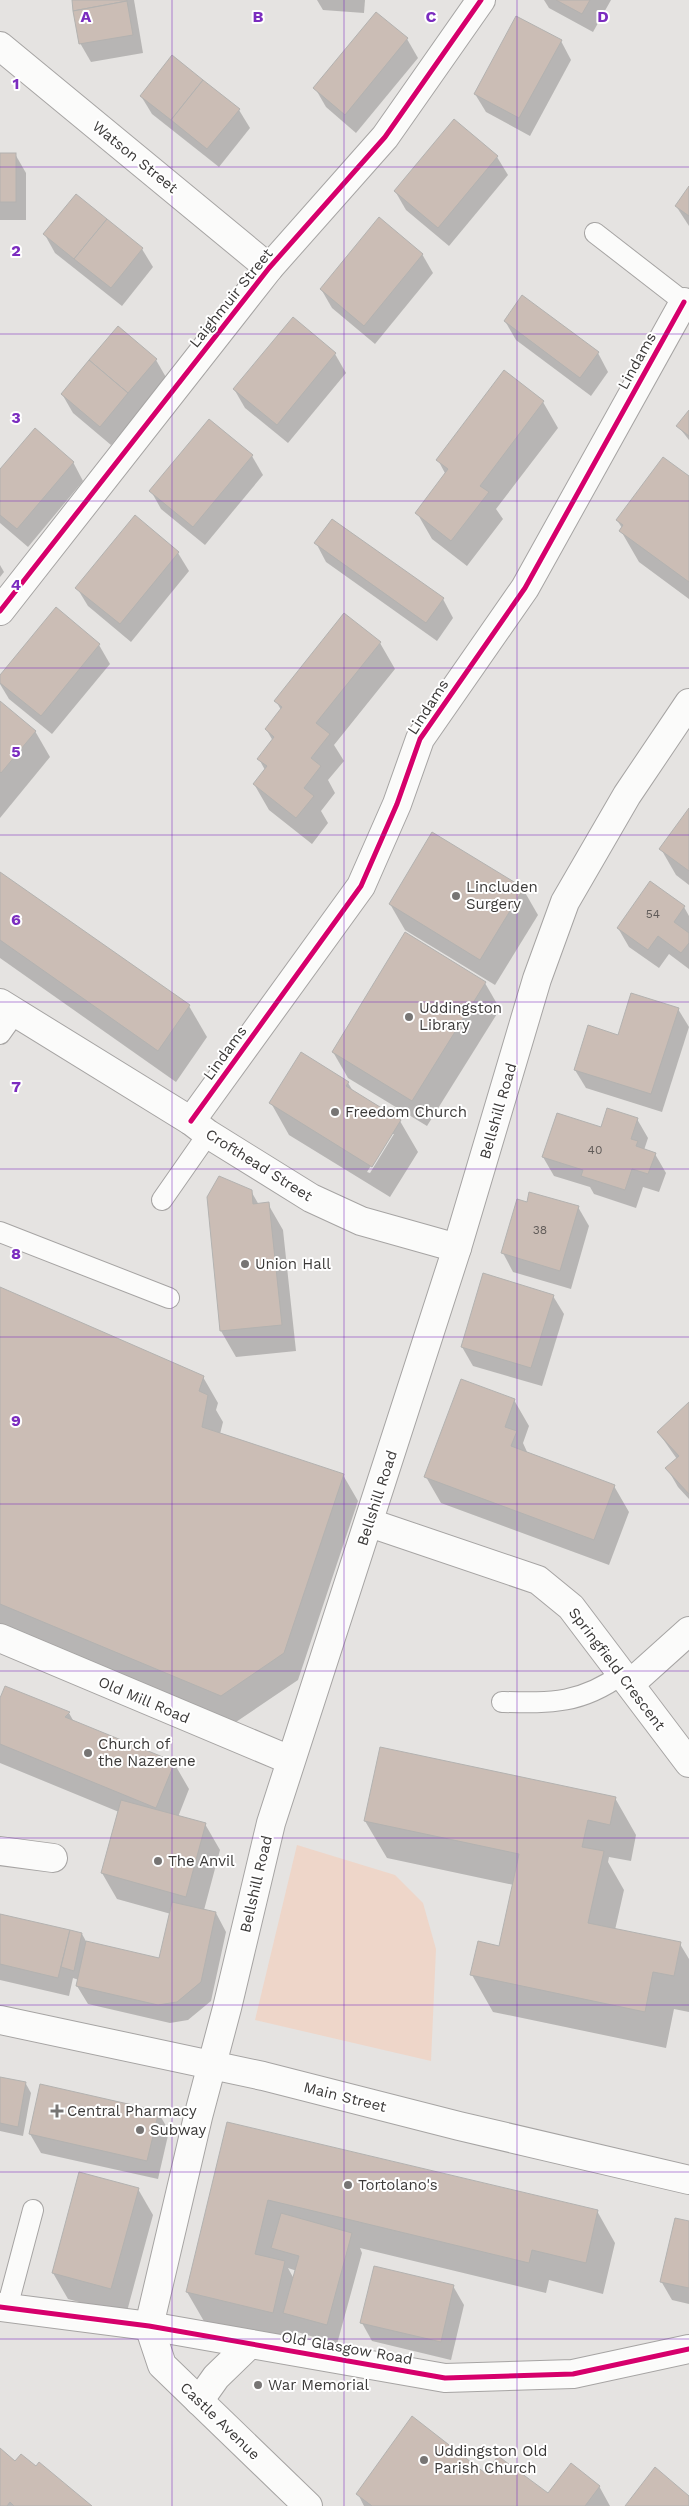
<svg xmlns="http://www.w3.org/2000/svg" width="689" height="2506" viewBox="0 0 689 2506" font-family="'Work Sans',sans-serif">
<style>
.green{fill:#eed6c9}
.shadow{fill:#0003;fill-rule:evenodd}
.building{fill:#cbbdb5;stroke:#b3b2b0}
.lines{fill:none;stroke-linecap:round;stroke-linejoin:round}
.lane-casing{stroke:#a6a4a3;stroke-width:22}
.street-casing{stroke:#a6a4a3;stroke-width:30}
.secondary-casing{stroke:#a6a4a3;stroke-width:30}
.lane{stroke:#fbfbfa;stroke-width:20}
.street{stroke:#fbfbfa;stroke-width:28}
.secondary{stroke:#fbfbfa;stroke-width:28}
.cycleway-casing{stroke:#fff;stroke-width:8}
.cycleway{stroke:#d6006c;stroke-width:5}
.grid{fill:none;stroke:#7b2cbf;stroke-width:1;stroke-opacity:0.55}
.poi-dot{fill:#777574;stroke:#fff;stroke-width:2}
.labels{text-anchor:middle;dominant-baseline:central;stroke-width:4;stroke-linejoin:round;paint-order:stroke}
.number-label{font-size:12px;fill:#605b58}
.street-label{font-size:15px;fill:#3c3a39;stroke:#fff}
.poi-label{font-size:15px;fill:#3c3a39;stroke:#fff;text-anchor:start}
.grid-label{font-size:16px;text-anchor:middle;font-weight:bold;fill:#7b2cbf;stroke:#fff;stroke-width:4;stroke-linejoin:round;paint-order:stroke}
</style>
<rect width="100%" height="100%" fill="#e5e3e1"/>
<path class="green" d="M297,1845L395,1875L423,1903L436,1949L431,2061L255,2020Z"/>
<g class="shadow">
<path d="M73,0H134L143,53L91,62L80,43Z"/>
<path d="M317,0H365L364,13L323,10Z"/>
<path d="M544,0H611L593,32L549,8Z"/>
<path d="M376,14L407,39L418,58L356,133L326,107L315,88Z"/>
<path d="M561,41L571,60L530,136L486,112L475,94Z"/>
<path d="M141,96L239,110L250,128L219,167L152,114Z"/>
<path d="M0,154H15L26,173V220H0Z"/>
<path d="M497,157L508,175L449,246L406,210L395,191Z"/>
<path d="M689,188V226L676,206Z"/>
<path d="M45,235L142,249L153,267L122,306L55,253Z"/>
<path d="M422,254L433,273L375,344L332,308L321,289Z"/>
<path d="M293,319L335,354L346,373L288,443L245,408L234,389Z"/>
<path d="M505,321L598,353L608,372L591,396L516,340Z"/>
<path d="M156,360L167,379L111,445L73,413L62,394Z"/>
<path d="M543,402L558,428L496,509L503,519L467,566L432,539L417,513L446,475L438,460Z"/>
<path d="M689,412V440L678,426Z"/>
<path d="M252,456L263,475L205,545L161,509L151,491Z"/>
<path d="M73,462L83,481L28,547L0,523V471Z"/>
<path d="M689,478V599L639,562L621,531L622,528L617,520Z"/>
<path d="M316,543L443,599L453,618L437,641L326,562Z"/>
<path d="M178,553L189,571L131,642L88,606L77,588Z"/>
<path d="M0,565L4,572L0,577Z"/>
<path d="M380,643L395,669L334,745L344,761L328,780L335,793L321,811L328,823L312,844L269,810L254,784L265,770L259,759L273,741L266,729L281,710L276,701Z"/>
<path d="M99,645L110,664L52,734L9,699L0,684V677Z"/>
<path d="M0,703L35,731L50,757L0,818Z"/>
<path d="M689,811V885L676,875L661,849Z"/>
<path d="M0,874L189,1006L207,1037L176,1082L0,958Z"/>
<path d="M523,889L538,915L495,985L405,930L390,904Z"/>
<path d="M684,907L689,916V969L669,954L659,968L629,947L618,928Z"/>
<path d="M485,983L500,1009L427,1126L348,1078L333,1052Z"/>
<path d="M678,1009L689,1027L662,1112L586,1088L575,1070L619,1036Z"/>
<path d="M348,1083L353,1091L400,1121L418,1152L390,1197L289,1135L271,1103ZM391,1134H394L370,1173L367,1172Z"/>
<path d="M637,1119L648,1138L644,1150L655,1154L666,1173L659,1192L643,1187L636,1208L594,1194L590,1187L554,1176L543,1157Z"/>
<path d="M251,1191L259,1205L268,1204L283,1230L296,1351L236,1357L221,1331L209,1198Z"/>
<path d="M527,1203L578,1207L589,1226L571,1289L513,1272L503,1253Z"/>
<path d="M0,1288L203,1377L218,1403L216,1410L223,1422L220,1434L343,1475L358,1501L298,1680L236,1722L0,1623Z"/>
<path d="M553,1296L564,1314L542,1386L473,1366L462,1347Z"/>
<path d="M514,1400L529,1426L523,1443L528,1454L614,1486L629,1512L609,1565L441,1503L426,1477Z"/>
<path d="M689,1404V1499L678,1487L667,1468L677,1459L658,1432Z"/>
<path d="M6,1687L69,1713L74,1722L174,1763L189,1789L178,1817L205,1824L220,1850L204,1910L216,1913L226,1932L211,2001L188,2020L170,2023L88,2004L77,1986L79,1980L73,1978L69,1996L0,1980V1915L82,1934L87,1943L160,1959L171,1914L117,1899L102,1873L119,1812L0,1763V1701Z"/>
<path d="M615,1798L636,1835L631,1861L609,1857L608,1862L624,1890L615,1930L680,1944L689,1959V2012L674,2009L666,2048L493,2012L472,1975L500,1947L514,1885L387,1858L365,1821Z"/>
<path d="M0,2079L26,2084L31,2093L23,2136L0,2131Z"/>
<path d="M158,2112L169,2131L158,2179L41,2153L30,2134Z"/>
<path d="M228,2123L597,2211L615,2243L603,2294L549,2280L546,2293L360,2248L362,2253L337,2344L294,2331L291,2344L205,2323L187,2292ZM288,2268L297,2271L294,2279Z"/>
<path d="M138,2189L153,2215L126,2315L68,2299L53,2273Z"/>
<path d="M689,2222V2304L672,2300L661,2281Z"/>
<path d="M453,2286L464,2305L451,2360L372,2341L362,2323Z"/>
<path d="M0,2449L16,2462L90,2506H0Z"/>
<path d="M485,2475L548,2495L599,2486L610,2506H364L358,2494Z"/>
</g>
<g class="building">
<path d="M72,0H127V1L73,11Z"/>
<path d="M556,0H590L582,14Z"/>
<path d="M127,1L133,35L79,44L73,11Z"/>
<path d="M376,12L408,38L345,115L313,88Z"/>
<path d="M516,16L562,40L519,118L474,94Z"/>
<path d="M172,55L203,80L171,120L140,96Z"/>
<path d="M203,80L240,109L207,149L171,120Z"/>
<path d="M454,119L498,156L438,228L394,191Z"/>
<rect x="0" y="153" width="16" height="49"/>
<path d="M689,186V216L675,206Z"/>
<path d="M76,194L107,219L74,259L43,234Z"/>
<path d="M379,217L423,254L364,326L320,289Z"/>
<path d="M107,219L143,248L111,288L74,259Z"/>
<path d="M522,295L599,352L580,378L504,321Z"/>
<path d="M293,317L336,353L277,425L233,389Z"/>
<path d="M118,326L157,359L128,393L89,360Z"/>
<path d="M89,360L128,393L100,427L61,394Z"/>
<path d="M504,370L544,401L480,486L489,492L451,541L415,513L448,469L436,460Z"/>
<path d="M689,410V436L676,426Z"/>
<path d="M209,419L253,455L193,527L149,491Z"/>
<path d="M35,428L74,462L17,529L0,515V469Z"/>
<path d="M663,457L689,476V582L619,531L623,525L616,520Z"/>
<path d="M135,515L179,552L120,624L75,588Z"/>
<path d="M332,519L444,598L426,623L314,543Z"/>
<path d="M56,607L100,644L41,716L0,683V675Z"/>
<path d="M344,613L381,642L316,723L330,734L311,758L321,766L304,788L314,796L296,818L253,784L267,766L257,759L274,737L265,729L282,707L274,701Z"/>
<path d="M0,701L36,731L1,773L0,772Z"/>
<path d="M689,808V871L659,849Z"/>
<path d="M432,832L524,888L480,960L389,904Z"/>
<path d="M0,872L190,1005L158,1051L0,940Z"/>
<path d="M650,881L685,906L674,922L689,933V943L681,953L658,936L648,950L617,928Z"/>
<path d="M405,932L486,982L412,1101L332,1052Z"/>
<path d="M631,993L679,1008L651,1094L574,1070L588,1025L618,1035Z"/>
<path d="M301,1052L349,1082L346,1086L401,1120L372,1167L269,1103Z"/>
<path d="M607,1108L638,1118L631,1139L638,1141L636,1146L656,1153L648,1174L632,1169L625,1190L581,1176L583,1170L542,1157L557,1113L601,1127Z"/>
<path d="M219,1176L252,1190L253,1204L269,1202L282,1325L220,1331L207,1197Z"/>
<path d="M529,1192L579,1206L560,1271L501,1253L517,1199L527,1202Z"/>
<path d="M483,1273L554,1295L531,1368L461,1347Z"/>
<path d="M0,1287L204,1376L199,1391L208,1395L202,1427L344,1474L284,1653L221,1696L0,1604Z"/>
<path d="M461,1379L515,1399L505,1427L517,1431L511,1446L615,1485L594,1540L424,1477Z"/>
<path d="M689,1402V1494L665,1468L679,1456L657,1432Z"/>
<path d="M5,1686L70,1712L65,1717L175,1762L156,1808L0,1744V1698Z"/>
<path d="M380,1747L616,1797L610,1825L588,1820L582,1847L604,1851L588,1923L681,1942L674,1976L653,1972L645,2012L470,1975L478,1941L499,1946L519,1854L364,1821Z"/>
<path d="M121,1800L206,1823L186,1897L101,1873Z"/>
<path d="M172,1902L216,1912L201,1982L177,2002L158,2005L76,1986L86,1941L159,1958Z"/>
<path d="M0,1914L70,1930L58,1978L0,1964Z"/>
<path d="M70,1930L82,1933L74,1971L61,1967Z"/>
<path d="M0,2077L26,2082L18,2127L0,2123Z"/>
<path d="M40,2084L159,2111L147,2161L29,2134Z"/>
<path d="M227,2122L598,2210L586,2263L532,2250L529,2263L268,2200L255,2254L285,2261L273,2313L186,2292Z"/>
<path d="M79,2172L139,2188L111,2289L52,2273Z"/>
<path d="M281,2213L352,2233L327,2325L283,2313L299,2256L271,2248Z"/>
<path d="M675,2218L689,2221V2288L660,2282Z"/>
<path d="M374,2266L454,2285L441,2342L360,2323Z"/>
<path d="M412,2416L485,2473L498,2456L548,2493L571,2463L600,2486L585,2506H372L356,2494Z"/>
<path d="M0,2448L15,2461L21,2454L36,2466L39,2462L92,2506H14L10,2502L7,2506H0Z"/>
<path d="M655,2467L689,2496V2506H625Z"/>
</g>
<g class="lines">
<defs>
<g id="lane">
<path d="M595,233L684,302"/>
<path d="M0,1034L15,1013"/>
<path d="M162,1200L208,1134"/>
<path d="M0,1232L169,1298"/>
<path d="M502,1702C551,1703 581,1704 622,1674"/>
<path d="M7,2308L33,2210"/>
</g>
<g id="street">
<path d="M0,46L269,268"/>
<path d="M0,611L269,268L385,137L481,0"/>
<path d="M0,1003L191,1121L208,1134L311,1198L361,1221L457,1248"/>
<path d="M191,1121L361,886L397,804L420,739L525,588L684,302"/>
<path d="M370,1523L538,1580L571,1607L689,1763"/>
<path d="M0,1638L290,1760"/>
<path d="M630,1684L689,1631"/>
<path d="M0,1851L53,1858"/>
</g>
<g id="secondary">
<path d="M0,2020L263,2076L459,2126L689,2180"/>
<path d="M0,2307L149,2326L445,2378L573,2374L689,2349"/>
<path d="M199,2401L216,2377L250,2344"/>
<path d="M308,2506L162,2365L149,2326L198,2117L227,2008L271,1823L457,1248L537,979L565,902L627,795L689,703"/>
</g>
</defs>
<use href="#lane" class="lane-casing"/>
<use href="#street" class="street-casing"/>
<use href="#secondary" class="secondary-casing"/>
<use href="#lane" class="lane"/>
<use href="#street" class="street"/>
<use href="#secondary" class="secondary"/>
<defs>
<g id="cycleway">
<path d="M0,611L269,268L385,137L481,0"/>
<path d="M191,1121L361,886L397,804L420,739L525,588L684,302"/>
<path d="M0,2307L149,2326L445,2378L573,2374L689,2349"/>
</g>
</defs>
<use href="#cycleway" class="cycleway-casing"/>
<use href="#cycleway" class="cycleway"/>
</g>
<path class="grid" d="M172,0V2506M344,0V2506M517,0V2506M0,167H689M0,334H689M0,501H689M0,668H689M0,835H689M0,1002H689M0,1169H689M0,1337H689M0,1504H689M0,1671H689M0,1838H689M0,2005H689M0,2172H689M0,2339H689"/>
<g class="poi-dot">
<circle cx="456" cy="896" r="5"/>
<circle cx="409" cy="1017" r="5"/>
<circle cx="335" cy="1112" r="5"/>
<circle cx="245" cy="1264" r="5"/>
<circle cx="88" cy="1753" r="5"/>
<circle cx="158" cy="1861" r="5"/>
<path d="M54.5 2103.5h5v5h5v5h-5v5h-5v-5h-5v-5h5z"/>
<circle cx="140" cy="2130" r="5"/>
<circle cx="348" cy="2185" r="5"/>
<circle cx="258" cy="2385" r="5"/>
<circle cx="424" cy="2460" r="5"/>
</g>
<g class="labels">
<g class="number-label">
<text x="653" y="914">54</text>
<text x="595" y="1150">40</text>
<text x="540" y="1230">38</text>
</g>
<g class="street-label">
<text transform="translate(135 157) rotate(39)">Watson Street</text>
<text transform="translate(231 298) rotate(-51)">Laighmuir Street</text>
<text transform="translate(637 361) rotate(-61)">Lindams</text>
<text transform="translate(428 707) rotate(-57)">Lindams</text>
<text transform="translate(225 1053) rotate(-54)">Lindams</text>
<text transform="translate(498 1111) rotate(-74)">Bellshill Road</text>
<text transform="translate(259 1165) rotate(32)">Crofthead Street</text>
<text transform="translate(377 1498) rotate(-72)">Bellshill Road</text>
<text transform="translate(617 1669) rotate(53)">Springfield Crescent</text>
<text transform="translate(144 1700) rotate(23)">Old Mill Road</text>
<text transform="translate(256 1884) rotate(-77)">Bellshill Road</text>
<text transform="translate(345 2097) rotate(14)">Main Street</text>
<text transform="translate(347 2348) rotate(10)">Old Glasgow Road</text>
<text transform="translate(220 2421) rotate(44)">Castle Avenue</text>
</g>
<g class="poi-label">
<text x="466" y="887">Lincluden<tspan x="466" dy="17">Surgery</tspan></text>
<text x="419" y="1008">Uddingston<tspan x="419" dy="17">Library</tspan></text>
<text x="345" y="1112">Freedom Church</text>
<text x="255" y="1264">Union Hall</text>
<text x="98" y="1744">Church of<tspan x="98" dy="17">the Nazerene</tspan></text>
<text x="168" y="1861">The Anvil</text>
<text x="67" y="2111">Central Pharmacy</text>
<text x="150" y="2130">Subway</text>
<text x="358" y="2185">Tortolano's</text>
<text x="268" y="2385">War Memorial</text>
<text x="434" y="2451">Uddingston Old<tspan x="434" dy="17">Parish Church</tspan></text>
</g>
</g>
<g class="grid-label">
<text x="86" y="22">A</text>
<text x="258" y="22">B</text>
<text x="431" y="22">C</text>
<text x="603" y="22">D</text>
<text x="16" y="89">1</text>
<text x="16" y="256">2</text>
<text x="16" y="423">3</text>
<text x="16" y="590">4</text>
<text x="16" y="757">5</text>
<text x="16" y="925">6</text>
<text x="16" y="1092">7</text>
<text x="16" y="1259">8</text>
<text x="16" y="1426">9</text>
</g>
</svg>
